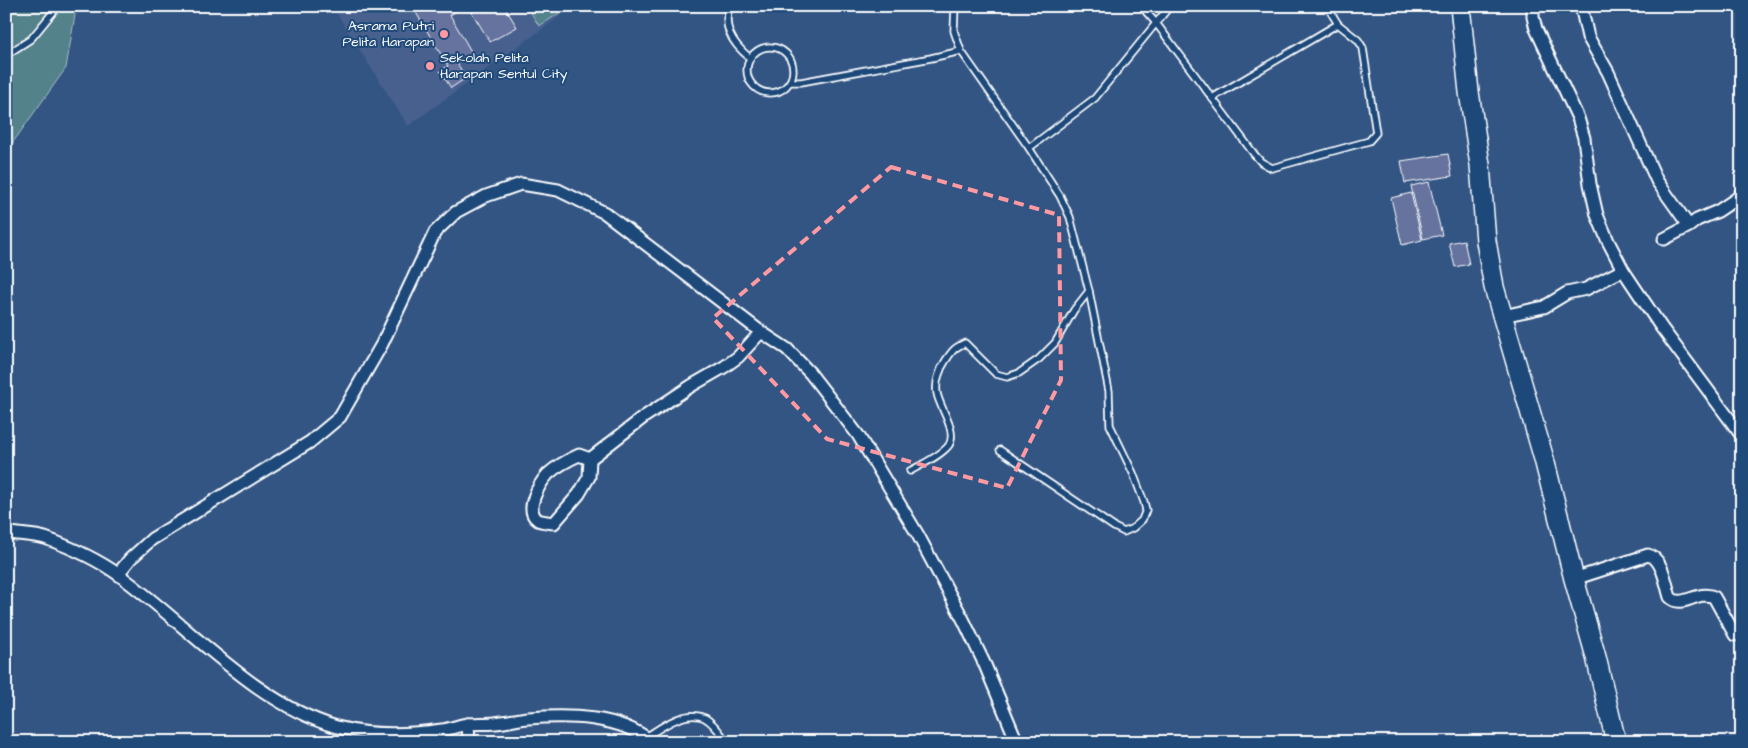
<svg xmlns="http://www.w3.org/2000/svg" width="1748" height="748" viewBox="0 0 1748 748" font-family="'Architects Daughter',sans-serif">
<style>
.built{fill:#46618e}
.green{fill:#53828b;stroke:#a9c0c5}
.building{fill:#66739e;stroke:#fff}
.lines{fill:none;stroke-linecap:round;stroke-linejoin:round}
.service-casing{stroke:#fff;stroke-width:9}
.minor-casing{stroke:#fff;stroke-width:15}
.primary-casing{stroke:#fff;stroke-width:22}
.service{stroke:#1f4a7a;stroke-width:5.5}
.minor{stroke:#1f4a7a;stroke-width:11}
.primary{stroke:#1f4a7a;stroke-width:19}
.marked{fill:none;stroke:#ff9aa2;stroke-width:4;stroke-dasharray:10 6;stroke-linejoin:round}
.poi-dot{fill:#ff9aa2;stroke:#1f4a7a;stroke-width:2}
.labels{text-anchor:middle;dominant-baseline:central;stroke-width:4;stroke-linejoin:round;paint-order:stroke}
.poi-label{font-size:14px;fill:#fff;stroke:#1f4a7a;text-anchor:end}
</style>
<rect width="100%" height="100%" fill="#335584"/>
<filter id="ink" filterUnits="userSpaceOnUse"><feTurbulence type="fractalNoise" baseFrequency=".02" numOctaves="2"/><feDisplacementMap in="SourceGraphic" scale="10" xChannelSelector="R" yChannelSelector="G"/><feConvolveMatrix kernelMatrix="1 2 1 2 8 2 1 2 1" color-interpolation-filters="sRGB"/></filter>
<g filter="url(#ink)">
<path class="built" d="M332,6H574L408,126Z"/>
<g class="green">
<path d="M6,6H74L75,15L66,68L6,152Z"/>
<path d="M527,6H571L539,26Z"/>
</g>
<g class="building">
<path d="M412,6H465L450,15L472,53L457,63L466,78L451,88L440,71L448,66Z"/>
<path d="M468,6H504L517,27L490,42Z"/>
<path d="M1448,154L1452,176L1405,183L1401,161Z"/>
<path d="M1429,182L1442,235L1423,239L1411,186Z"/>
<path d="M1411,193L1422,240L1402,245L1391,198Z"/>
<path d="M1464,240L1469,264L1455,267L1449,243Z"/>
</g>
<g class="lines">
<defs>
<g id="service">
<path d="M730,6C721,27 734,45 750,58"/>
<path d="M955,6L954,31L961,51"/>
<path d="M1141,6L1156,23L1254,154L1261,162L1272,168L1369,141L1376,133L1363,48L1358,40L1338,24L1327,6"/>
<circle cx="770" cy="70" r="23"/>
<path d="M6,55L31,39L54,11L56,6"/>
<path d="M790,82H801L931,58L961,51L1029,148"/>
<path d="M1212,98L1338,24"/>
<path d="M1000,450L1114,527L1124,532L1133,528L1142,520L1146,510L1144,502L1133,473L1110,425L1109,391L1089,291L1070,217L1060,196L1029,148L1095,98L1170,6"/>
<path d="M910,471C921,465 942,455 949,445C958,431 939,407 937,393C935,382 940,369 946,360C953,350 954,348 965,343L996,374L1007,377L1019,373L1039,359L1055,343L1074,310L1089,291"/>
<path d="M646,737C662,727 685,709 705,718C714,723 721,734 727,742"/>
</g>
<g id="minor">
<path d="M1533,6V17L1536,29L1578,118L1584,138L1590,184L1597,215L1608,241L1623,270L1661,327L1742,436"/>
<path d="M1581,6L1588,37L1608,72L1657,181L1689,226"/>
<path d="M1664,239L1689,226L1697,220L1718,211L1736,199L1742,193"/>
<path d="M1503,316L1544,307L1567,293L1586,289L1623,270"/>
<path d="M590,459L589,477L579,494L554,523C549,522 542,522 538,520C523,510 540,483 548,474C557,466 568,460 579,455L590,459L644,417L691,386L724,367L738,357L761,332"/>
<path d="M6,534L11,533C22,535 34,535 45,538C70,547 97,559 119,575C187,624 255,704 337,727C371,736 408,735 442,730C451,729 459,725 468,724C477,723 486,724 495,723C506,722 517,719 528,718C568,715 619,715 652,742"/>
<path d="M118,574L130,559L152,539L310,442L340,417L382,344L435,232L456,212L486,196L521,184L558,190L605,213L761,332L787,349L810,373L858,435L918,535L964,621L985,665L1017,742"/>
<path d="M1574,579L1648,555C1663,558 1666,585 1670,597C1682,610 1697,589 1714,597L1735,635"/>
<path d="M468,724L469,742"/>
</g>
<path id="primary" d="M1460,6L1469,92L1480,165L1486,241L1494,287L1544,459L1574,579L1596,657L1616,742"/>
</defs>
<use href="#service" class="service-casing"/>
<use href="#minor" class="minor-casing"/>
<use href="#primary" class="primary-casing"/>
<use href="#service" class="service"/>
<use href="#minor" class="minor"/>
<use href="#primary" class="primary"/>
</g>
</g>
<path class="marked" d="M891,167L1059,215L1061,380L1007,488L827,439L713,318Z"/>
<g class="poi-dot">
<circle cx="444" cy="34" r="5"/>
<circle cx="430" cy="66" r="5"/>
</g>
<g class="labels">
<g class="poi-label">
<text x="434" y="26">Asrama Putri<tspan x="434" dy="16">Pelita Harapan</tspan></text>
<text x="440" y="58" text-anchor="start">Sekolah Pelita<tspan x="440" dy="16">Harapan Sentul City</tspan></text>
</g>
</g>
<rect width="1748" height="748" fill="none" stroke="#1f4a7a" stroke-width="25"/>
<rect x="12" y="12" width="1723" height="723" fill="none" stroke="#fff" stroke-width="2" filter="url(#ink)"/>
</svg>
